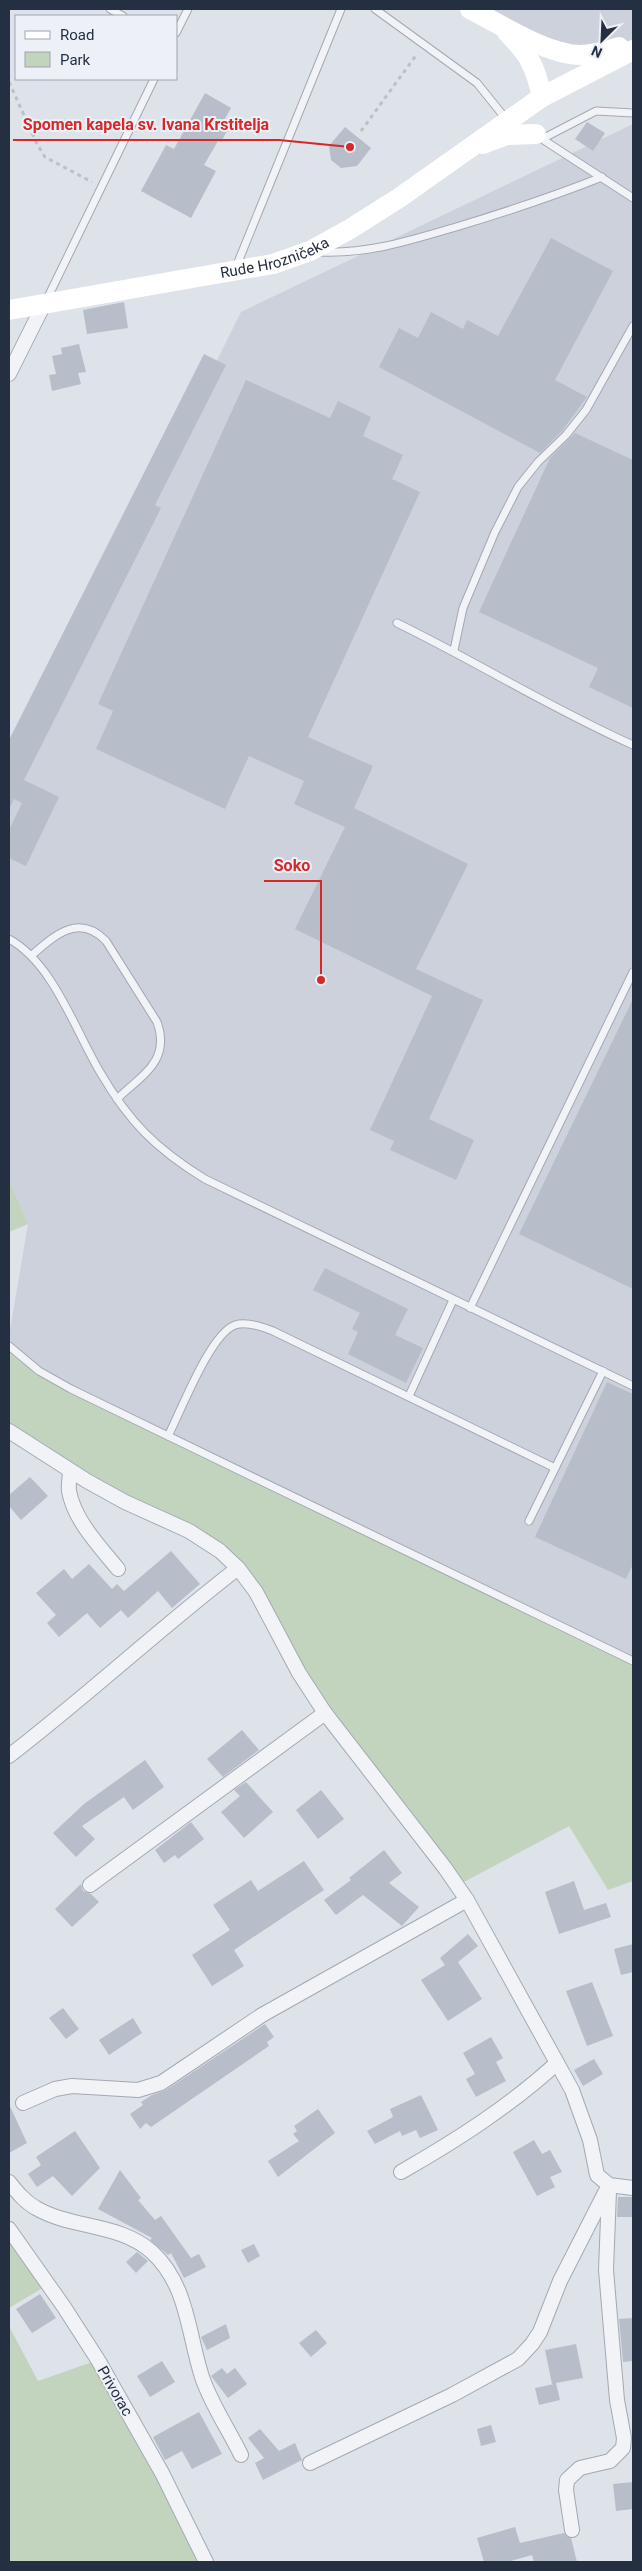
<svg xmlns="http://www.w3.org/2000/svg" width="642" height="2571" viewBox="0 0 642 2571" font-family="Roboto,sans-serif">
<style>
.built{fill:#ccd1db}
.green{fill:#c3d4be}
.building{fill:#b7beca}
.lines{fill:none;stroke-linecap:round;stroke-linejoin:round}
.lane-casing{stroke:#a3a9b4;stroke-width:9}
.street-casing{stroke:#a3a9b4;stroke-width:16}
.path{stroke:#bcc0c8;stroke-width:3;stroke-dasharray:4 4;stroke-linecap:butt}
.lane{stroke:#f1f3f7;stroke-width:7}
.street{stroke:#f1f3f7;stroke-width:14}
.secondary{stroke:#fff;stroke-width:20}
.labels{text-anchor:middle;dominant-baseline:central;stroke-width:4;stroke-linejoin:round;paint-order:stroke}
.street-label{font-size:15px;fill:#252f42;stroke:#edf1f7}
.leader{fill:none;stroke:#d62828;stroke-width:2}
.callout-dot{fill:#d62828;stroke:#edf1f7;stroke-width:2}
.callout-label{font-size:16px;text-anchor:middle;font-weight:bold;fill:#d62828;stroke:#edf1f7;stroke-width:4;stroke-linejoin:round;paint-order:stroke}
</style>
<rect width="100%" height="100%" fill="#dee2e9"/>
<g class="built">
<path d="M470,9H633V43L580,55Z"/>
<path d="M633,124V1666L54,1384L9,1354V1336L28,1224L9,1180V780L241,312Z"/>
</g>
<g class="green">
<path d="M9,1180L28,1224L9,1232Z"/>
<path d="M9,1354L54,1384L633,1666V1881L608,1890L569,1826L460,1884L455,1870L329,1705L290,1646L250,1576L75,1469L9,1423Z"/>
<path d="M9,2241L46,2286L9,2308Z"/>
<path d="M9,2326L38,2381L98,2360L206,2562H9Z"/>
</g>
<g class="building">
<path d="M205,93L231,108L221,126L228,129L221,142L218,141L204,165L216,171L191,218L141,191L166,145L174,149Z"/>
<path d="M587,122L605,133L593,151L575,139Z"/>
<path d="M345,127L371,148L357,166L341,168L331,160L329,146Z"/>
<path d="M551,238L613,271L555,380L587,397L562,431L540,453L379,367L399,328L418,338L431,312L463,329L467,320L498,336Z"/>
<path d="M124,302L128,328L87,334L83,310Z"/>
<path d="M79,344L86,372L78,373L81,384L52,391L49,375L56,374L52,356L62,354L61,348Z"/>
<path d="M204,354L226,365L155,505L161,508L24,780L59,797L26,866L9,858V830L22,803L14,799L9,809V740Z"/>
<path d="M246,380L330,418L338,401L371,417L363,436L403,455L392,479L420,492L308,737L373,766L354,808L468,864L416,969L483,1000L429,1119L474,1140L456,1180L390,1150L394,1141L370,1130L432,996L295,929L345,827L294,804L304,781L249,756L225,809L96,749L113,711L98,704Z"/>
<path d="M575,433L633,460V708L589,687L598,668L479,612L550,458Z"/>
<path d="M633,999V1289L519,1234Z"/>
<path d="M325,1268L408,1309L395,1335L423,1348L406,1383L348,1354L358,1332L352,1329L360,1313L313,1290Z"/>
<path d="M607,1382L633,1394V1564L626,1579L535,1537Z"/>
<path d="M30,1477L48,1496L21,1520L9,1506V1495Z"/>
<path d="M171,1551L200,1584L172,1608L158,1591L128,1618L121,1610L100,1628L87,1613L59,1637L47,1623L56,1615L36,1593L64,1569L72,1579L89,1564L112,1589L117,1584L124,1591Z"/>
<path d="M242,1730L259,1750L223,1777L207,1759Z"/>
<path d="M145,1760L164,1787L133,1810L124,1797L82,1826L95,1839L76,1857L53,1833L84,1804Z"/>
<path d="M246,1782L273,1812L244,1838L221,1812L240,1796L234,1790Z"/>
<path d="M321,1790L344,1819L318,1839L296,1810Z"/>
<path d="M191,1822L204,1839L178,1859L175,1855L164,1863L155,1850Z"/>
<path d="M384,1850L402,1873L389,1883L419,1907L402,1926L363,1895L336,1915L324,1900L351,1880L349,1878Z"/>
<path d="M304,1861L324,1890L234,1950L244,1966L212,1986L192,1955L230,1930L213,1905L251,1880L258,1891Z"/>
<path d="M574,1881L584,1910L606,1903L611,1917L559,1934L545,1892Z"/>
<path d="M81,1884L83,1891L91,1894L99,1902L72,1927L55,1909Z"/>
<path d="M468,1934L478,1946L458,1962L482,1999L448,2021L421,1980L445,1965L440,1958Z"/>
<path d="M633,1944V1972L621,1975L614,1949Z"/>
<path d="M592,1982L613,2036L587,2046L566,1991Z"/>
<path d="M63,2008L79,2029L66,2039L49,2018Z"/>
<path d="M133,2018L142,2033L109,2055L99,2040Z"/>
<path d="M265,2024L274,2037L267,2042L269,2046L151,2127L146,2123L140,2129L130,2114L143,2105L141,2102L152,2095L166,2090Z"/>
<path d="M491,2037L503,2058L496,2062L506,2081L476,2097L466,2079L475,2074L463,2053Z"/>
<path d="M594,2059L603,2074L583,2086L574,2070Z"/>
<path d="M421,2095L438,2130L420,2138L416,2130L402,2136L400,2131L375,2144L367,2131L393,2117L390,2109Z"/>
<path d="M9,2104L27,2143L9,2153Z"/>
<path d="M318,2109L335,2133L278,2177L268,2161L299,2141L293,2134L297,2131L294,2126Z"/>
<path d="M75,2131L100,2168L72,2196L53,2176L37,2187L28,2174L41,2165L36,2157Z"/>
<path d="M534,2140L542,2154L550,2150L562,2172L550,2177L555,2187L537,2196L513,2152Z"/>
<path d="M120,2170L141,2198L138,2200L155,2220L161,2216L191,2258L199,2254L206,2267L184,2278L171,2253L168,2255L150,2240L152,2238L98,2209Z"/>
<path d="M618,2197H633V2217H617Z"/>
<path d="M254,2244L260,2256L248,2263L241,2250Z"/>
<path d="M137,2252L148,2261L136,2273L126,2262Z"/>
<path d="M40,2294L56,2318L32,2333L16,2309Z"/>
<path d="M633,2318V2361L623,2362L619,2319Z"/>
<path d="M226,2324L230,2338L207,2350L201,2337Z"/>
<path d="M316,2330L327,2343L311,2357L299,2343Z"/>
<path d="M576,2344L583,2378L556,2383L560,2400L539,2405L535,2388L554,2384H552L545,2350Z"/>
<path d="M162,2361L175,2382L150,2397L137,2376Z"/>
<path d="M222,2368L227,2374L235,2368L247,2384L228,2398L211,2376Z"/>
<path d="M199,2412L222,2454L192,2469L182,2451L165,2460L153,2437Z"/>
<path d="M491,2425L496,2442L481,2446L477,2429Z"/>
<path d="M260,2429L279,2451L295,2443L302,2460L263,2480L255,2463L264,2458L248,2438Z"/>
<path d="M633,2482V2509L616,2511L613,2484Z"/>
<path d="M515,2527L520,2543L564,2533L571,2538L577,2562H534L532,2555L507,2562H484L477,2538Z"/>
</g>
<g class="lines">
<defs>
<g id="lane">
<path d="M110,9L123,16"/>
<path d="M375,9L477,83L506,119"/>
<path d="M176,33L188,9"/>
<path d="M633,113L596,111L542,139L633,198"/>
<path d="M321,252C369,254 411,240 456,227C506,212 554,196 602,177"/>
<path d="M236,267L341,9"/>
<path d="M46,301L154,79"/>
<path d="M397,623C477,662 552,709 633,745"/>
<path d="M454,650L463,608L495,532L518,487L538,462L566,435L586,410L633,326"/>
<path d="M9,939C53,963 75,1030 100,1072C129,1122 156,1149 205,1179L633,1386"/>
<path d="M32,955C55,935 79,913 106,941L157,1022C171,1061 142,1075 117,1099"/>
<path d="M470,1308L633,972"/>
<path d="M9,1346L39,1371L71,1389L633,1661"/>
<path d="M409,1396L453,1300"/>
<path d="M168,1436C181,1411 210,1334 235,1325C247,1321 263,1327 273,1331L555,1468"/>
<path d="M529,1521L603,1371"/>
</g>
<g id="street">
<path d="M9,374L44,304"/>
<path d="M9,1431L87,1481L125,1502L189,1531L220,1551L238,1568L256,1592L299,1673L325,1713L445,1868L467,1900L572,2090L590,2140L597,2175L609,2185L633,2188"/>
<path d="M70,1471C70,1477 68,1485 69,1491C74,1520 100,1547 118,1569"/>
<path d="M9,1756C87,1696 159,1629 238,1568"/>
<path d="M90,1885L325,1713"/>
<path d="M23,2103L55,2089L72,2086L138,2090L161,2083L262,2015L467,1900"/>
<path d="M401,2172C457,2140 510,2106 557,2063"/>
<path d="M9,2182C17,2192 25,2202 36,2208C72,2229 120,2223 152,2252C188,2285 188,2334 202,2377C211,2404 229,2430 241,2455"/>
<path d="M9,2229L64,2307L98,2360L162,2473L206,2562"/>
<path d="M310,2463L452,2395L518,2359L532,2344L540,2332L560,2281L609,2185"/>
<path d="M572,2530L566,2490L567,2480L580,2468L610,2461L623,2448L624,2438L617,2400L606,2270L609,2191"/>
</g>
</defs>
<use href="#lane" class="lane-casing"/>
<use href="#street" class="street-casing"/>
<g class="path">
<path d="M9,82L37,144L45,157L92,182"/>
<path d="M361,131L417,54"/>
</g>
<use href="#lane" class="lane"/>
<use href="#street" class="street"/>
<g class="secondary">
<path d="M470,9C500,24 547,55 581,55C594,55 606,51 619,47"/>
<path d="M507,32C529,55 535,65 542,97"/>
<path d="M483,144L507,135L536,134"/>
<path id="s1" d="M9,310L273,264L310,251L350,229L399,198L542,97L633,50"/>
</g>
</g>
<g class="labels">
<g class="street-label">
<text stroke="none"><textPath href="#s1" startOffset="271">Rude Hrozničeka</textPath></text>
<text transform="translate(115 2391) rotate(60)">Privorac</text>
</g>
</g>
<path class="leader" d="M350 147L279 140H13M321 980L321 881H264"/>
<g class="callout-dot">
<circle cx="350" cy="147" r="5"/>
<circle cx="321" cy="980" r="5"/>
</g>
<g class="callout-label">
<text x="146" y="130">Spomen kapela sv. Ivana Krstitelja</text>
<text x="292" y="871">Soko</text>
</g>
<rect width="642" height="2571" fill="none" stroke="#252f42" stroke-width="20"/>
<rect x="15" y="15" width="162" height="65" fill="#edf1f7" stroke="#9da3af"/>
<rect x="25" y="31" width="25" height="8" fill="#ffffff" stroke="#9da3af"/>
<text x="60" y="40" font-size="15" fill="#252f42">Road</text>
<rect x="25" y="52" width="25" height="15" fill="#c3d4be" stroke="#9da3af"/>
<text x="60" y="65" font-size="15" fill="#252f42">Park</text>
<g transform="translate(602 40) rotate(204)" stroke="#edf1f7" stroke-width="4" paint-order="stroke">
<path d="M0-4L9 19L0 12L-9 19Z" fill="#252f42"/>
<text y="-8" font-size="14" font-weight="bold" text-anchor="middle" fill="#252f42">N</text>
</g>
</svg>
